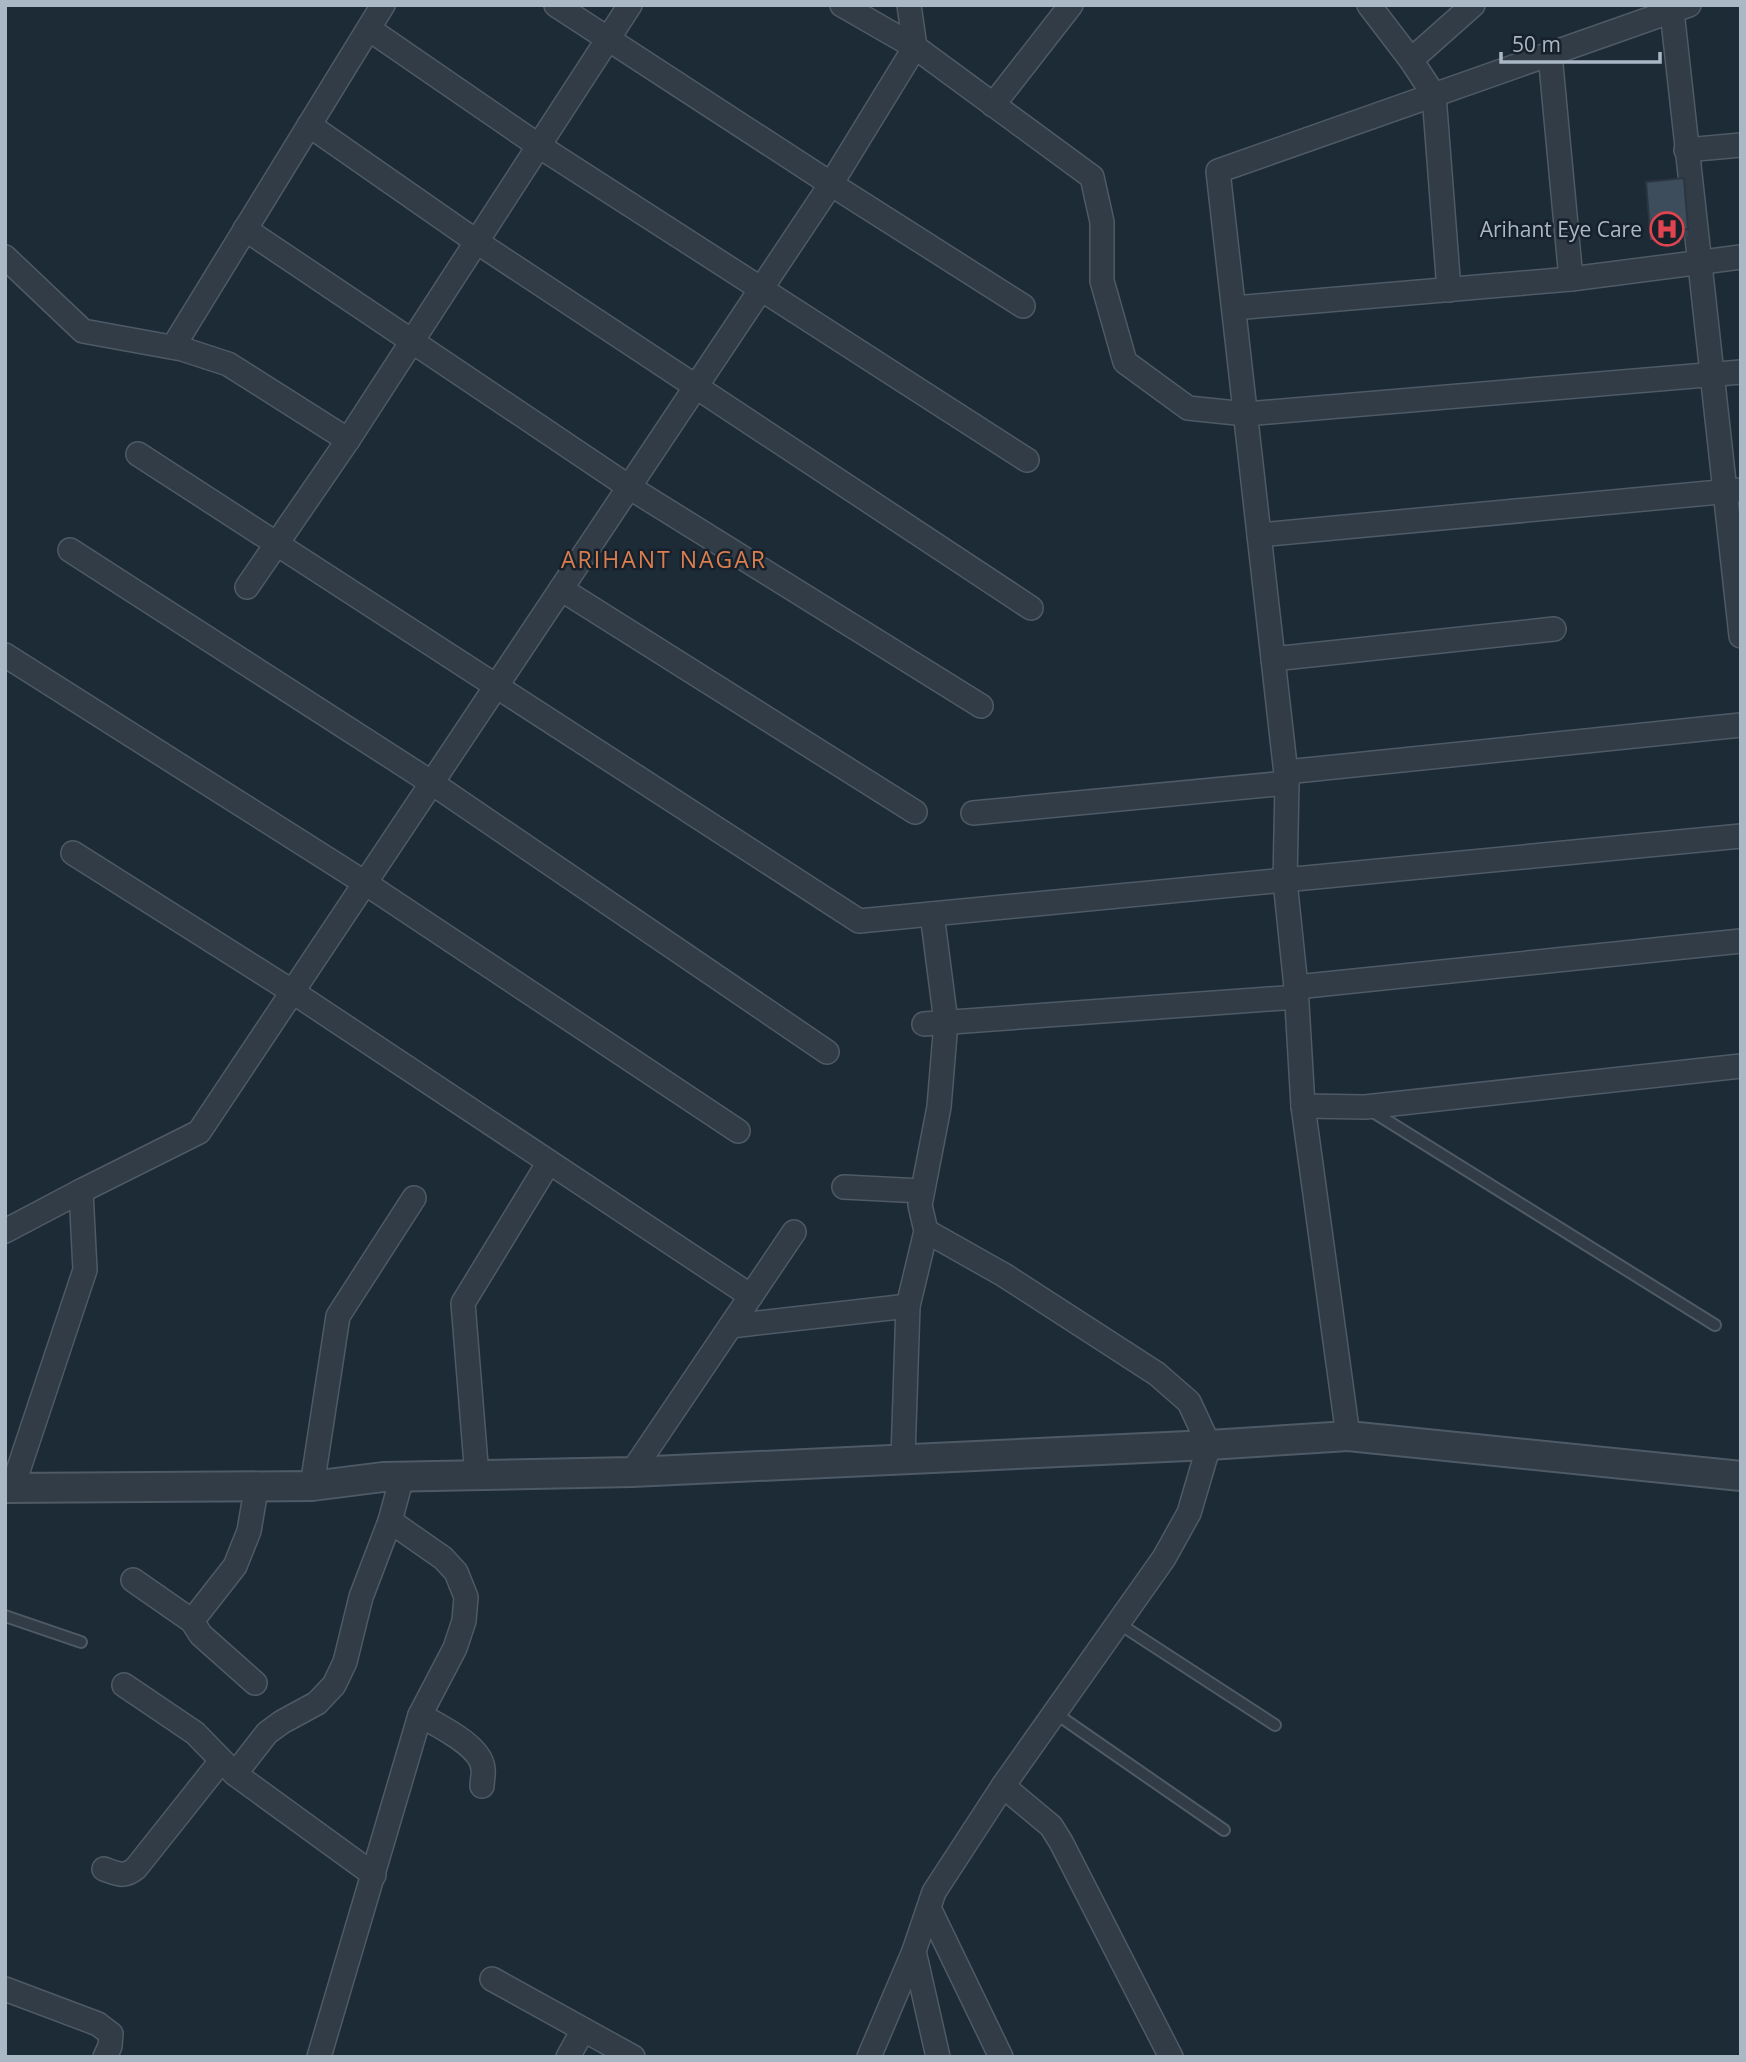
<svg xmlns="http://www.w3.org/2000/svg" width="1746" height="2062" viewBox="0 0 1746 2062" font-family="'Open Sans',sans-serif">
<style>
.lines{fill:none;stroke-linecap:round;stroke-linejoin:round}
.service-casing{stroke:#4e5a66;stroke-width:14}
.minor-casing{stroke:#4e5a66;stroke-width:26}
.tertiary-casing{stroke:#4e5a66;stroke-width:32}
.service{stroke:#313c47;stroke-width:10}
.minor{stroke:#313c47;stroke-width:23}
.tertiary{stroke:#313c47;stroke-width:28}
.wall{fill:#35424f}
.building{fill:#3e4d5c;stroke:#2b3640;stroke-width:2}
.labels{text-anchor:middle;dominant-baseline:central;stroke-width:5;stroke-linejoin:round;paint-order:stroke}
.poi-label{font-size:21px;fill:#aab7c5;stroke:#17212b;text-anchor:end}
.neighbourhood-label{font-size:23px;letter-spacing:2px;fill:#db7e4f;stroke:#17212b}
</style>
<rect width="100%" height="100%" fill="#1d2b37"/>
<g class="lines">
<defs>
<g id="service">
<path d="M1370,1110L1715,1325"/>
<path d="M5,1616L81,1642"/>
<path d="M1118,1623L1275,1725"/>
<path d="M1055,1713L1224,1830"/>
</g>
<g id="minor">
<path d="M556,5L831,184L1023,306"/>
<path d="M842,5L915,47L1092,177L1102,222V281L1125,362L1188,408L1246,414L1741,372"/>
<path d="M1369,5L1411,60L1434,95L1449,290"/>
<path d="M1672,11L1741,636"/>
<path d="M369,29L539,146L1027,460"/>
<path d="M1550,54L1571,279"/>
<path d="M1411,60L1473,5"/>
<path d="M993,105L1071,5"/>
<path d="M309,125L477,242L1031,608"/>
<path d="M1686,150L1741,145"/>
<path d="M245,229L629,487L981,706"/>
<path d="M5,257L83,331L182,349L228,364L348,440"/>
<path d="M1234,308L1571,279L1741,257"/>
<path d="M173,347L383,5"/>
<path d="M138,454L859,921L1741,836"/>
<path d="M1259,535L1741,490"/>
<path d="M70,550L432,783L827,1052"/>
<path d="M247,587L348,440L630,5"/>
<path d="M561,589L915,812"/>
<path d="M5,655L365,883L738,1131"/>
<path d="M1273,659L1554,629"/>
<path d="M1286,772L1741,725"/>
<path d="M973,813L1287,783"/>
<path d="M73,853L293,992L751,1296"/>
<path d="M1296,987L1741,941"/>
<path d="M924,1024L1297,997"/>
<path d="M1303,1106L1365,1107L1741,1066"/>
<path d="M844,1187L922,1191"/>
<path d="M5,1231L81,1191"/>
<path d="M731,1326L908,1306"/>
<path d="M1348,1436L1303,1106L1296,987L1285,881L1287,783L1218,171L1689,5"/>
<path d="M903,1457L908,1306L926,1231L920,1205L939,1107L946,1022L932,914"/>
<path d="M632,1472L794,1232"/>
<path d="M477,1477L463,1303L549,1162"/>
<path d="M312,1486L338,1316L414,1198"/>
<path d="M12,1489L85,1270L81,1191L199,1132L831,184L915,47L909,5"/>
<path d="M133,1580L192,1621L201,1635L255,1683"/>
<path d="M192,1621L235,1566L249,1531L257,1484"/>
<path d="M124,1685L195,1733L235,1774L374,1875"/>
<path d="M420,1715C439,1726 482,1746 483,1769C484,1774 482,1781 482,1786"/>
<path d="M235,1774L267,1733L282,1722L317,1703L334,1685L345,1662L361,1597L390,1521L402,1477"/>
<path d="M1003,1786L1051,1826L1061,1842L1171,2057"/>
<path d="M104,1869C118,1874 124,1878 136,1868L221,1761"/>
<path d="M929,1908L1001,2057"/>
<path d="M914,1951L938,2057"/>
<path d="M492,1979L633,2057"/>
<path d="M5,1989L98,2024L111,2034L110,2046L105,2057"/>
<path d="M319,2057L420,1715L455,1648L464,1621L466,1597L456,1572L443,1558L390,1521"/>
<path d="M568,2057L583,2030"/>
<path d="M869,2057L914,1951L934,1892L1003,1786L1164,1558L1189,1513L1209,1445L1189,1402L1157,1374L1004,1275L926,1231"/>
</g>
<path id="tertiary" d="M5,1488L312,1486L383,1477L632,1472L1209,1445L1348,1436L1741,1476"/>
</defs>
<use href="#service" class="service-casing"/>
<use href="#minor" class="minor-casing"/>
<use href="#tertiary" class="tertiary-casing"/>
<use href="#service" class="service"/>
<use href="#minor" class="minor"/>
<use href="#tertiary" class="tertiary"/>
</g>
<path class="wall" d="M1646,182L1688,229V237L1680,238V243L1667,245V239L1650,240Z"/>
<path class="building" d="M1684,178L1688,229L1680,230V235L1667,236V231L1650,232L1646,182Z"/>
<defs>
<symbol id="hospital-ring" viewBox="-11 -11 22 22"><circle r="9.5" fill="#17212b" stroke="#e0444e" stroke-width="1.5"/><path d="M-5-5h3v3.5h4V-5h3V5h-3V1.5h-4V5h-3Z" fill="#e0444e"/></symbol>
</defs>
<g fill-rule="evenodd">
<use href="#hospital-ring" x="1648" y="210" width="38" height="38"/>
</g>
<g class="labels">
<g class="poi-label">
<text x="1642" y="229">Arihant Eye Care</text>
</g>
<g class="neighbourhood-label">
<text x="664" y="559">ARIHANT NAGAR</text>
</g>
</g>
<rect width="1746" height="2062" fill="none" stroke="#aab7c5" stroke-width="14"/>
<path d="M1501 52v10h159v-10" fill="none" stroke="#aab7c5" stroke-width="3.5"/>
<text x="1512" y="52" font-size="21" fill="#aab7c5" stroke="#17212b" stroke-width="5" paint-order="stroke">50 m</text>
</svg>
